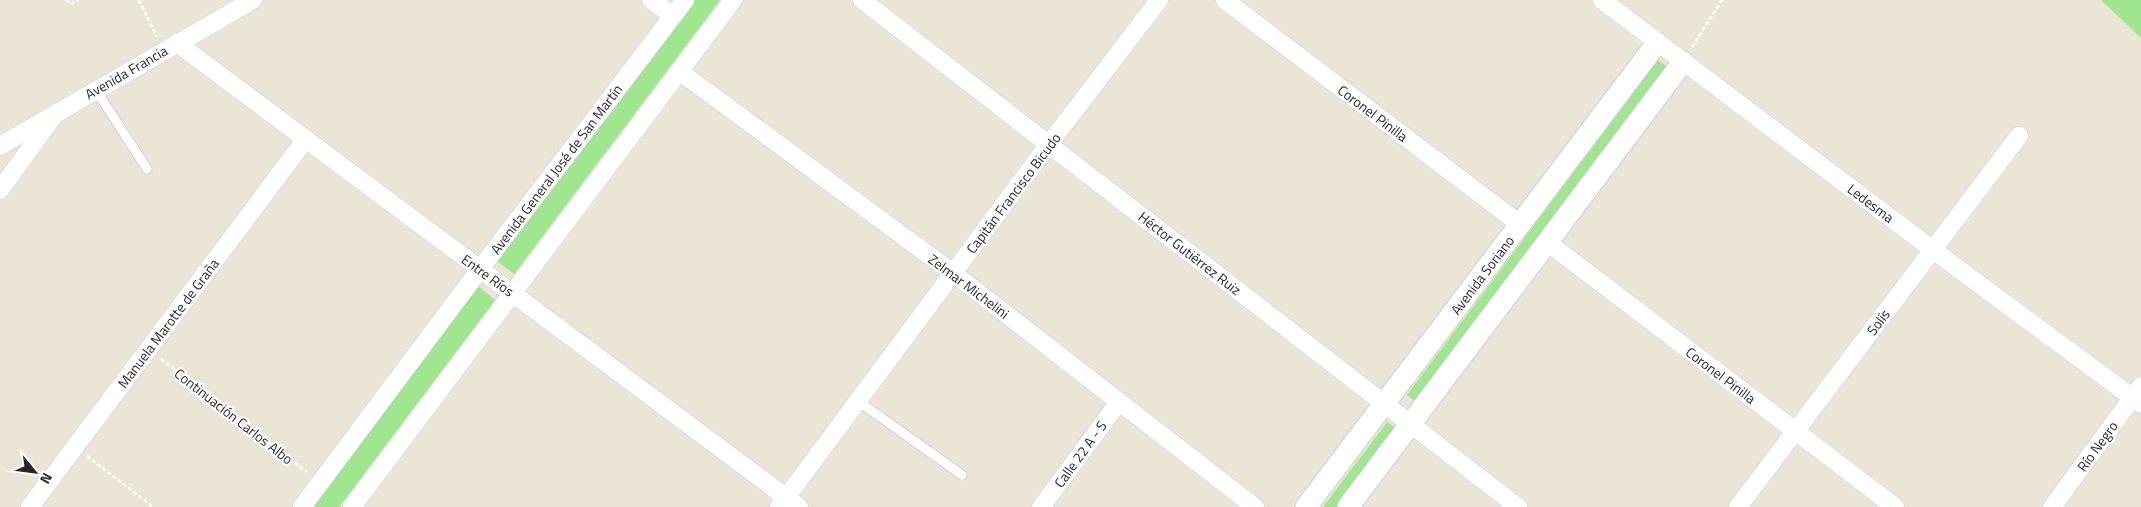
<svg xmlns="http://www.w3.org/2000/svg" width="2141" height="507" viewBox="0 0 2141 507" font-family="'Titillium Web',sans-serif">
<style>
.green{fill:#9fe68e}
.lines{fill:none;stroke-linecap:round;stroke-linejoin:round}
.service-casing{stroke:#cccde1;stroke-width:11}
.minor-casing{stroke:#cccde1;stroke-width:19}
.tertiary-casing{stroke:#cccde1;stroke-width:23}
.path{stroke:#fff;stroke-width:2.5;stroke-dasharray:4 2.5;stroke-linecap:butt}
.service{stroke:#fff;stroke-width:9}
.minor{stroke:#fff;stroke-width:18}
.tertiary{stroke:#fff;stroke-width:21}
.labels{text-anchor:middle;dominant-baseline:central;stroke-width:4.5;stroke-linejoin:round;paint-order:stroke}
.street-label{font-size:14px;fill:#272727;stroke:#fff}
</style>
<rect width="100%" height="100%" fill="#ebe5d6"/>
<g class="green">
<path d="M694,0H720L514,274L497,261Z"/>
<path d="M2101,0H2141V38Z"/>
<path d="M1658,60L1669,68L1417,403L1407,395Z"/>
<path d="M478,286L495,300L339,507H311Z"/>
<path d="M1387,422L1397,429L1339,507H1323Z"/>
</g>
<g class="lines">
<defs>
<g id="service">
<path d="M96,90L147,169"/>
<path d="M858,401L962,475"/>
</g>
<g id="minor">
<path d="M651,0L673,16"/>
<path d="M862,0L1518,507"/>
<path d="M1225,0L1521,225"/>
<path d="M1602,0L1933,250L2141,404"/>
<path d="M177,43L799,507"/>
<path d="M679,71L953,273L1255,507"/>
<path d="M0,146L253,0"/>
<path d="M0,190L52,118"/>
<path d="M1547,242L1895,507"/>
<path d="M30,507L306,139"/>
<path d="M302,507L480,269L685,0"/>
<path d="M352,507L733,0"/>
<path d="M779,507L1049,144L1159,0"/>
<path d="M1041,507L1119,402"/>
<path d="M1738,507L2019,136"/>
<path d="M2052,507L2141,386"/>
</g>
<g id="tertiary">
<path d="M1306,507L1657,43"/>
<path d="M1348,507L1683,62"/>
</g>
</defs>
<use href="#service" class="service-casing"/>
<use href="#minor" class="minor-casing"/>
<use href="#tertiary" class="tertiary-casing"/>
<g class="path">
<path d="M66,0L71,4L78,0"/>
<path d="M139,0L157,37"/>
<path d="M1692,47L1722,0"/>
<path d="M161,359L307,472"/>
<path d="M87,456L153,507"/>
</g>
<use href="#service" class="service"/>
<use href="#minor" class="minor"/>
<use href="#tertiary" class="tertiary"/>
</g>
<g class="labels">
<g class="street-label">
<text transform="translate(126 72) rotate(-30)">Avenida Francia</text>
<text transform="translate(1373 113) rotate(37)">Coronel Pinilla</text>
<text transform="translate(556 169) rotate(-53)">Avenida General José de San Martín</text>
<text transform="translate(1013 193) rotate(-53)">Capitán Francisco Bicudo</text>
<text transform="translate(1871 203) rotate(37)">Ledesma</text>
<text transform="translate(1190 253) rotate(38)">Héctor Gutiérrez Ruiz</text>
<text transform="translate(488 275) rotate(36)">Entre Ríos</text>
<text transform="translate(1482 275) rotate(-53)">Avenida Soriano</text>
<text transform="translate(969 286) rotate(37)">Zelmar Michelini</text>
<text transform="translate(1878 322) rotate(-53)">Solís</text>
<text transform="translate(168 323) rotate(-53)">Manuela Marotte de Graña</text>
<text transform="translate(1721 375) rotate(37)">Coronel Pinilla</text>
<text transform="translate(234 416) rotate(38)">Continuación Carlos Albo</text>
<text transform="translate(2097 446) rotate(-54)">Río Negro</text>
<text transform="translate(1080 454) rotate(-54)">Calle 22 A - S</text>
</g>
</g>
<g transform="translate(35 472) rotate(119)" stroke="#ffffff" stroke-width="4" paint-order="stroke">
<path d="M0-4L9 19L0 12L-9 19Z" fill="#272727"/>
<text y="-8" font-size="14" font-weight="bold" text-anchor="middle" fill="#272727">N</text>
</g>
</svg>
